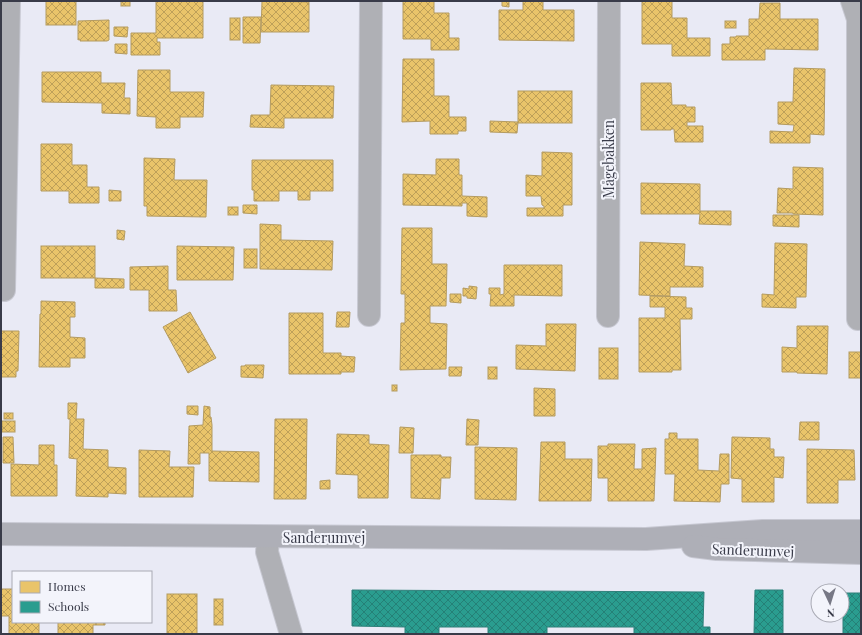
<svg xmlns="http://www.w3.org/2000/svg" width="862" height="635" viewBox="0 0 862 635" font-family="'Playfair Display',serif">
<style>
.homes{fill:url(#homes-cross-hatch);stroke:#b49b60}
.schools{fill:url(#schools-cross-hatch);stroke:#2e807a}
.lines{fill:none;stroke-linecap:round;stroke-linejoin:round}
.street-casing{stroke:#c7c8d2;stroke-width:24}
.secondary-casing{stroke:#c7c8d2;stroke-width:24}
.street{stroke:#afb0b5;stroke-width:22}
.secondary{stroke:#aeafb7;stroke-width:22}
.labels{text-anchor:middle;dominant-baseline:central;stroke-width:4;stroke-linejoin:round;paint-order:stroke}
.street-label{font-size:14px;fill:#393b49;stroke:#f3f4fb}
</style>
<defs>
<pattern id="homes-cross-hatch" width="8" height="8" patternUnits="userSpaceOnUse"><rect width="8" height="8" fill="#e9c46a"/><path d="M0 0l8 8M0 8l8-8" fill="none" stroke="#bea059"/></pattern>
<pattern id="schools-cross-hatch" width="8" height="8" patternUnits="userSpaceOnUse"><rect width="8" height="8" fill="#2a9d8f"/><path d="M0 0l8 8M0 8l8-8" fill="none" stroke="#258177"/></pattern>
</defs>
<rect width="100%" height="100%" fill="#e9eaf5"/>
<g class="homes">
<rect x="46" y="1" width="30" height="24"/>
<rect x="121" y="1" width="9" height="5"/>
<path d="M156,1H203V38H157V42H160V55H131V33H156Z"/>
<path d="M262,1L309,2V32H261Z"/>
<path d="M403,1H434V13H449V38H459V50H431V39H403Z"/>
<path d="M502,1H509V7L502,6Z"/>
<path d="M523,1H543V10H574V41L499,40V10H523Z"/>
<path d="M642,1H672V18H687V38H710V56H672V44H642Z"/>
<path d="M760,3H780V19H818V50L765,49V60H722V44H730V37H736V36H749V19H759Z"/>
<path d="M243,17H261L260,43H243Z"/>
<rect x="230" y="18" width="10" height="22"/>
<path d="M109,20V40L107,41H80V39L78,40V21Z"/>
<rect x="725" y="21" width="11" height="7"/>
<path d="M114,27H128L127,37L114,36Z"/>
<path d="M115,44H127V54L115,53Z"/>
<path d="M403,59H434V96H449V117H466V131H458V134H430V121L402,122Z"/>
<path d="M794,68L825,69L824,135L810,134V143H770V131L793,132L794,125L778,124V102H793Z"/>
<path d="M138,70H170V92H204L203,117H180V128H156V117L137,116Z"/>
<path d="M42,72H101V83H125L124,98H130V114L102,113V103L42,102Z"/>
<path d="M641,83H671L672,105H686V107H695V122H687V126H703V142H675L674,129H671V130H641Z"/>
<path d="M271,85L334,86L333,118H284V128L250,127L251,115H270Z"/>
<rect x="518" y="91" width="54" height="32"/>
<path d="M490,121L518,122L517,133L490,132Z"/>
<path d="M41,144H72V165H87V187H99V203H69V191H41Z"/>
<path d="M542,152L572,153V205H563V216H527V208H544V206L542,205L541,196H526V175L542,176Z"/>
<path d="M144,158L175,159L174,180H207L206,217L147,216V206H144Z"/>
<path d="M436,159H459V175H462V196L487,197V217L467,216V203H462V206L403,205V174L436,175Z"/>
<path d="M252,160H333V191H310V200H298V191H279V201H254V190H252Z"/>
<path d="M793,167L823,168V215L793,214V213H777L778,188L793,189Z"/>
<path d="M641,183L700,184V211H731V225L699,224L700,214H641Z"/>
<path d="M109,190L121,191V201H109Z"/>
<path d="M243,205H257V214L243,213Z"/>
<rect x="228" y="207" width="10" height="8"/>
<path d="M773,215H799V227L773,226Z"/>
<path d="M260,224L281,225V240L333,241L332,270L260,269Z"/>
<path d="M402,228H432V264H447L446,306H430V323L447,324L446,369L400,370L401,323H405V294H401Z"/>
<path d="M117,230L125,231L124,240L117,239Z"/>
<path d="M640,242L685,244L684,266L703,267V287H670V296L639,295Z"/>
<path d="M775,243L807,244L806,297H796V308L762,307V294L774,295Z"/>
<rect x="41" y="246" width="54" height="32"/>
<path d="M177,246L234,247L233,280H177Z"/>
<rect x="244" y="249" width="13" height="19"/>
<path d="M504,265H562V296L514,295V306H490L491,294H489V288H500V295L504,294Z"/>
<path d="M168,266V290H176L177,311H149V290H130V267Z"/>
<path d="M95,278L124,279V288H95Z"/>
<path d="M469,286L477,287L476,299L467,298V296H463V288L469,289Z"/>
<path d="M450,294H461V303L450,302Z"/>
<path d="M650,296L686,297V308H692V319H680L681,370H672V372H639V318H665V307H650Z"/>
<path d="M41,301L75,302V317H70V337L85,338V358H70V367H39L40,314H41Z"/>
<path d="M190,312L216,358L188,373L163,327Z"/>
<path d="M337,312H350L349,327H336Z"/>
<path d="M289,313H323V353H341V356L355,357L354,372H341V374H289Z"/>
<path d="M546,324H576L575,371L516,369V345L546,346Z"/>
<path d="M797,326H828L827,374L797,373V372H782V347L797,348Z"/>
<path d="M1,331H19L18,371H16V377H1Z"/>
<rect x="599" y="348" width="19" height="31"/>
<rect x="849" y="352" width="12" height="26"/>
<path d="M245,365H264L263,378L241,377V366H245Z"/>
<path d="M449,367H462L461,376H449Z"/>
<rect x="488" y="367" width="9" height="12"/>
<rect x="392" y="385" width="5" height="6"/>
<path d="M534,388L555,389V416H534Z"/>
<path d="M68,403H77L76,419H84L83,449L108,450V467L126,468V494L108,493V497L76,496L77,459L69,458L70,419H68Z"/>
<path d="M187,406H198V415L187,414Z"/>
<path d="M204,406L210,407V417H211L212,425V451L259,452V482L209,481V453H200V464H188L189,426L203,425Z"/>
<rect x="4" y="413" width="9" height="6"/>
<path d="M275,419H307L306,499H274Z"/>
<path d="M467,419L479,420L478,445H466Z"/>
<rect x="2" y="421" width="13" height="11"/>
<path d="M800,422H819V440H799Z"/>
<path d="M400,427L414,428L413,453H399Z"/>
<path d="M669,433H677V439H698V470L719,471L720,454H729V484H721L720,502L674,501L675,474H665V439H669Z"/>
<path d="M337,434L369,435V444L389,445L388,498H358V475L336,474Z"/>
<path d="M3,437H13L14,463H3Z"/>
<path d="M732,437L770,438V449H774V457H784L783,478L774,477V502H742V479L731,478Z"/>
<path d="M541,442H565V459H592L591,501H539Z"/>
<path d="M608,444H635L634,469H642V449L656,448L654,501H608V478H598V446H608Z"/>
<path d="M39,445H54V465H57V496H11V464L39,465Z"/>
<path d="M475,447L517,448L516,500L475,499Z"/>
<path d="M807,449L854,450L855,480H838V503H807Z"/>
<path d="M139,450L170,451L169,467H194L193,497H139Z"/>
<path d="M411,455H441V457H451L450,478H441L440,499L411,498Z"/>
<path d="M330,480V489H320V481Z"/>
<path d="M1,589H13V622H39V634H9V616H1Z"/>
<rect x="167" y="594" width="30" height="40"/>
<rect x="214" y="599" width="9" height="26"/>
<path d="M58,622H105V625H93V634H58Z"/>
</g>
<g class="schools">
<path d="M352,590L704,592L703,627H710V634H634V627H547V634H488V627H439V634H405V627L352,626Z"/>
<path d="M755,590H783V634H754Z"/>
<rect x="843" y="593" width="18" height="41"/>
</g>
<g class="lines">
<defs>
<g id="street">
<path d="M852,1L858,19V319"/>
<path d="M4,290L9,1"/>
<path d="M369,315L371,1"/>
<path d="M608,316L609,1"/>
<path d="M268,537L267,552L291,634"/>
</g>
<g id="secondary">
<path d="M1,534L646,539L763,531H861"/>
<path d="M693,546L717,549L861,553"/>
</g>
</defs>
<use href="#street" class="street-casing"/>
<use href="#secondary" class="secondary-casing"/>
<use href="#street" class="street"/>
<use href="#secondary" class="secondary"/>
</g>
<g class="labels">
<g class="street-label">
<text transform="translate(608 159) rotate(-90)">Mågebakken</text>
<text x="324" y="537">Sanderumvej</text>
<text transform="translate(753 550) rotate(2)">Sanderumvej</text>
</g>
</g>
<rect width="862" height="635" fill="none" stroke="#393b49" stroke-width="4"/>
<rect x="12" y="571" width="140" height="52" fill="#f3f4fb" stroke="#a9aab4"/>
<rect x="20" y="581" width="20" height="12" fill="#e9c46a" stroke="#a9aab4"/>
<text x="48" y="591" font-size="12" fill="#393b49">Homes</text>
<rect x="20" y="601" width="20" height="12" fill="#2a9d8f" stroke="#a9aab4"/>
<text x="48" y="611" font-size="12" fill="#393b49">Schools</text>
<g transform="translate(830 603) rotate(176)"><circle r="19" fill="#f3f4fb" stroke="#a9aab4"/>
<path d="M0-3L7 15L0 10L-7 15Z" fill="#777885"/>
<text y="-6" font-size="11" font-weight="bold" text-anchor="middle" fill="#393b49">N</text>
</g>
</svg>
